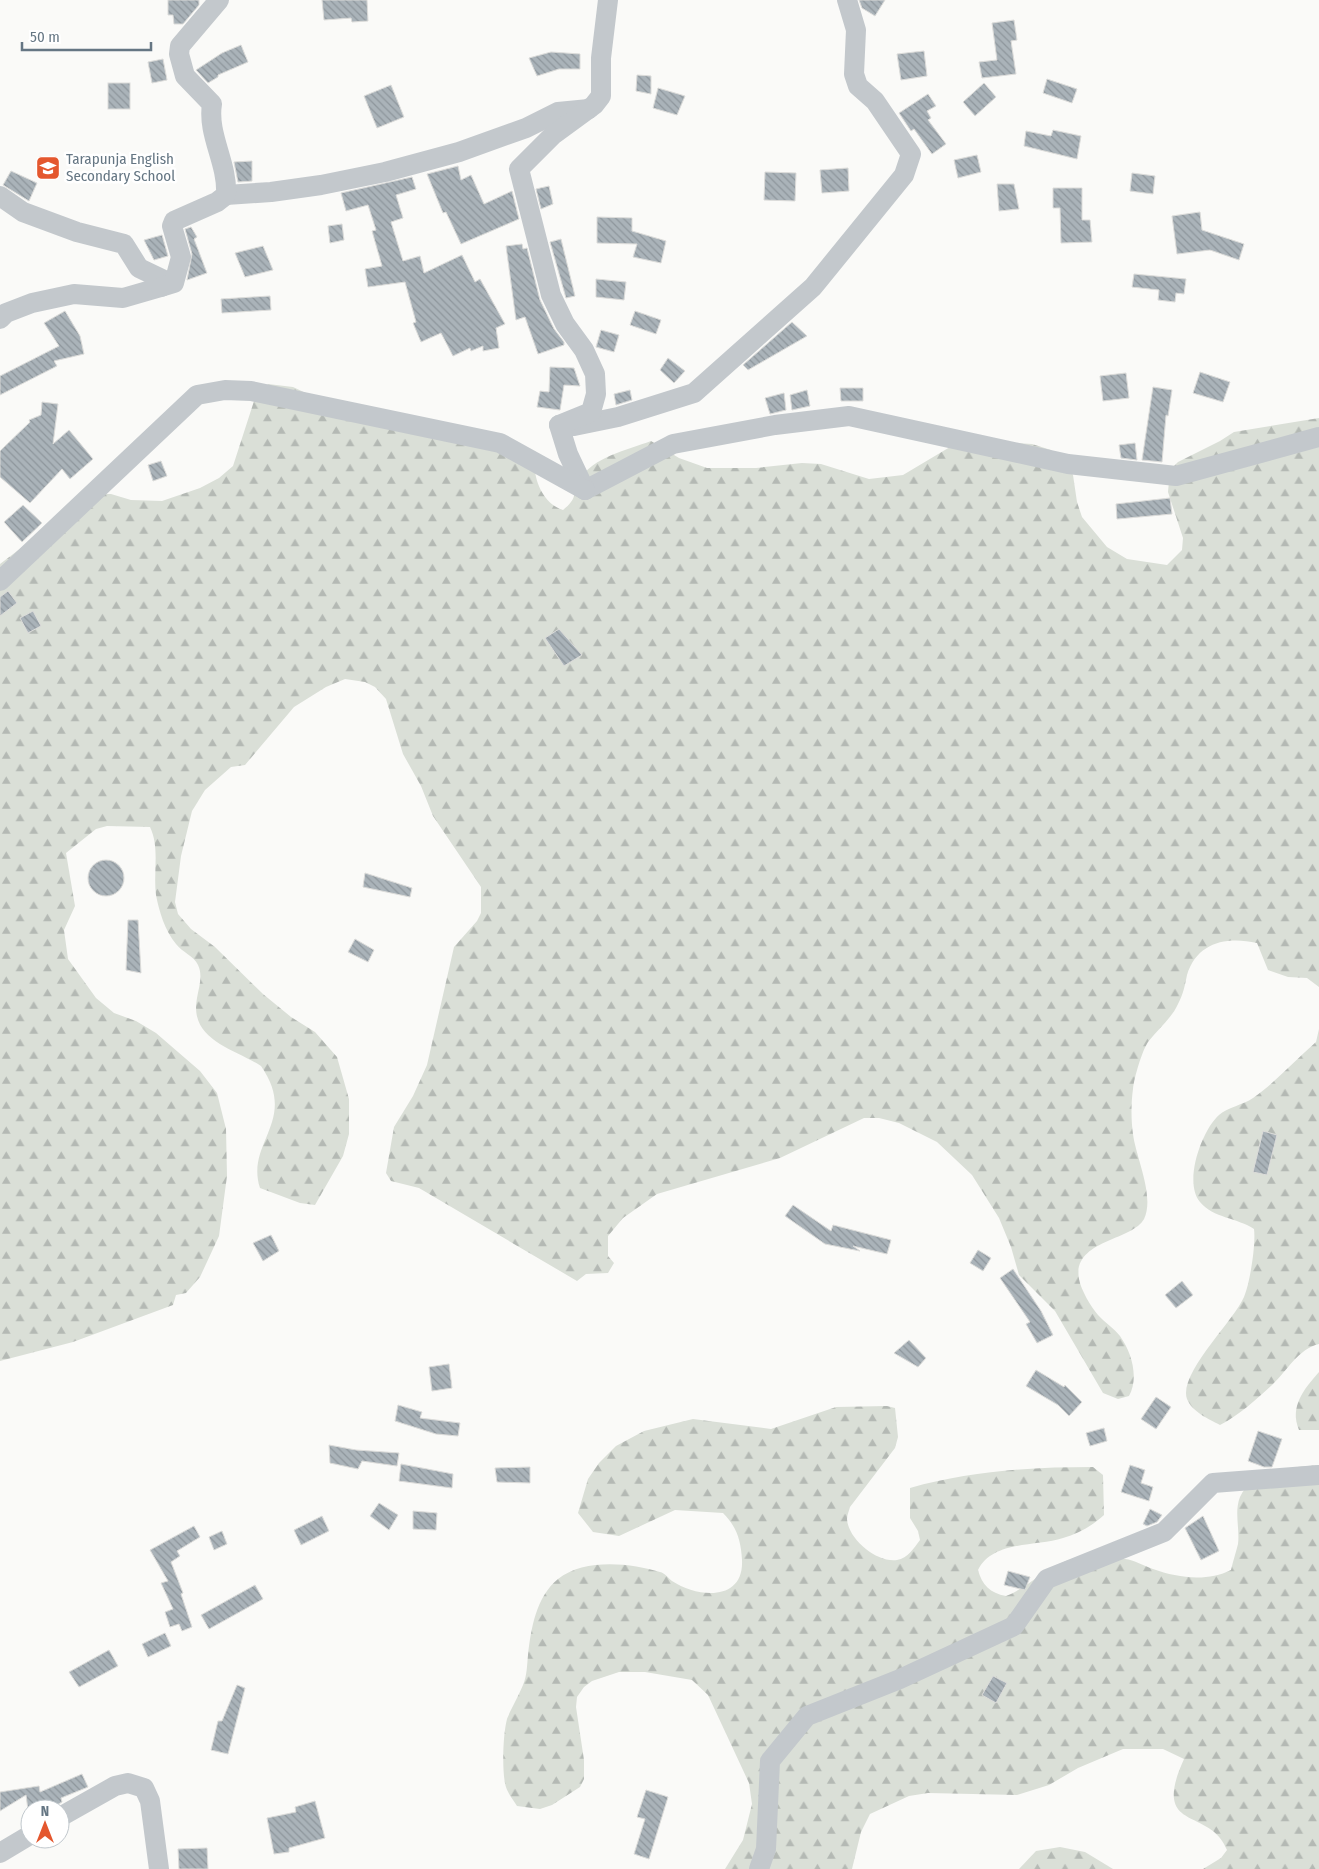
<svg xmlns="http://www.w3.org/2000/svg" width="1319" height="1869" viewBox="0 0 1319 1869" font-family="'Fira Sans Condensed',sans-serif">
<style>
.forest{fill:url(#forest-firs)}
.building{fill:url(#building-back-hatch);stroke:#dcdcda}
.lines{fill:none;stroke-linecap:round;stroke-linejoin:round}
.street{stroke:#c3c8cc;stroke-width:20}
.labels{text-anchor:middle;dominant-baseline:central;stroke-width:5;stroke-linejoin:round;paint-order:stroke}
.poi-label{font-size:15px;fill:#657683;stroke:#fff;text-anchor:start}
</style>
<defs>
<pattern id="forest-firs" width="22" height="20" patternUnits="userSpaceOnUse" patternTransform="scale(1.25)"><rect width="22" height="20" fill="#dadfd7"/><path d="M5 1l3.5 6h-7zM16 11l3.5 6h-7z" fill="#b4b9b4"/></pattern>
<pattern id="building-back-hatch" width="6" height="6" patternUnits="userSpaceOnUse" patternTransform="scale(1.25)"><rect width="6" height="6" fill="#aab3b9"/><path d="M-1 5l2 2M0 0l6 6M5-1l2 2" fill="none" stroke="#8e969c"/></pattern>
</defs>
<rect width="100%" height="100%" fill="#fafaf8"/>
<g class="forest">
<path d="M268,384L293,387L308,394L483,432L535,471C537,488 547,505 563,510C578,498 572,495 579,480C593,457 627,450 651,441L679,458L707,468H756L802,463L821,464L869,479L903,475L955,444L967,440L1032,444L1051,450L1068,467L1073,475L1077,502L1082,517L1107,547L1127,559L1167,565L1182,550L1183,538L1168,492L1170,470L1178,462L1220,441L1234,432L1319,418V987L1307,978L1288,977L1268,970L1257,943C1227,936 1197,942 1187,975C1185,985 1183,995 1178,1004C1172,1018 1157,1030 1148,1042C1142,1051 1134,1078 1133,1089C1131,1102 1131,1121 1133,1134C1136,1158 1155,1196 1144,1219C1132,1241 1072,1240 1079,1279C1081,1290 1091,1307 1098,1315C1105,1323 1114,1328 1120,1336C1132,1353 1139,1378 1129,1396L1118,1399L1103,1393L1055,1311L1019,1275L1011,1247L999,1218L972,1175L937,1142L899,1123L879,1118H864L780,1158L657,1194L623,1218L608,1236V1256L614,1263L608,1273L586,1274L577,1281L419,1188L391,1181L386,1173L394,1127L413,1096L427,1065L454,947L477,921L481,913V887L433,816L421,786L403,754L386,699L375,687L365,682L345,679L326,687L294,707L245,765L231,767L205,790L192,811L181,856L175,902L178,914L191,929L215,947L263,994L291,1017L315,1032L337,1057L349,1099V1134L343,1156L315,1205L300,1203L260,1188C245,1142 299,1121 261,1066C233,1048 189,1040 197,998C199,987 203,975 198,965C194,956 182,952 176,944C165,931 159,911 156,895C153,872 160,848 150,827L107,826L96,829L66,853L75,906L64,930L68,959L96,998L114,1013L136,1021L156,1033L200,1071L217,1093L226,1129L227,1176L219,1236L200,1277L186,1293L176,1295L173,1305L73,1342L0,1361V564L92,494H111L131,500L162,501L200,488L219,478L233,466L255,398Z"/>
<path d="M1319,1029V1344C1299,1348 1286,1372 1273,1384C1257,1399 1239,1415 1220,1425C1209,1419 1192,1412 1187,1399C1178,1374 1233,1322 1244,1297C1250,1283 1256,1244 1254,1229C1238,1218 1213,1218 1200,1202C1183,1182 1202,1130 1219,1115C1228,1107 1243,1105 1253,1098C1276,1082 1295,1060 1316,1042Z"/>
<path d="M1319,1372V1430H1299C1289,1407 1304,1389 1319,1372Z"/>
<path d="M887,1406L895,1408L898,1437L895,1448L850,1507C849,1511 847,1515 847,1519C848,1539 877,1563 897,1560C908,1558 914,1548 920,1540L918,1531L910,1518V1488C970,1471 1031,1467 1093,1467L1103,1475L1104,1515C1092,1526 1078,1534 1063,1538C1036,1547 993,1540 978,1570C982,1585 990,1593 1006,1596C1032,1586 1051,1561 1079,1558C1093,1556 1111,1557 1125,1559C1134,1560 1144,1566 1153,1569C1178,1578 1207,1582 1231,1570C1233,1561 1236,1552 1238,1544C1240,1529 1234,1512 1240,1497C1253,1469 1293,1467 1319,1465V1869H1203L1221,1858L1227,1850C1210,1806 1150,1834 1184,1759L1163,1749H1123L1078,1768L1049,1785L1017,1795L928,1793L909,1796L870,1814L861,1832L852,1869H725L743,1840L752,1804L749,1783L708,1695L692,1680L645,1672H619L592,1681L584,1687L577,1697L576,1707L584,1760V1779L580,1787L552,1805L540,1809L517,1806C513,1800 506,1791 505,1783C502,1768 503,1734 507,1719C510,1711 519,1695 523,1685C527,1676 527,1665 528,1655C531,1629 536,1597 558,1579C584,1558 631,1563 660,1572C665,1573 668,1578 672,1581C698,1598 744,1602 742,1560C741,1541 737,1527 723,1513L675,1510L619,1536L593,1532L578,1513L588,1479L599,1463L616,1446L644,1431L693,1419L771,1429L836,1407Z"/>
<path d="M1060,1847L1085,1852L1113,1869H1019L1036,1851Z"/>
</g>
<g class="building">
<path d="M168,0H199V5L183,24H174L173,15H168Z"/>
<path d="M322,0H367L368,21L352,22L351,18L324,20Z"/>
<path d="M859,0H885L875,16L862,8Z"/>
<path d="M1014,20L1017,40L1011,41L1016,74L982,78L979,62L997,60L992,23Z"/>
<path d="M241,45L248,62L218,75V77L208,83L196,70L222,53Z"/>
<path d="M924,51L927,76L901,80L897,54Z"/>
<path d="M551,52L580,54V69H559L537,76L529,58Z"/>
<path d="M163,59L167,80L152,83L148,62Z"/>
<path d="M637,75L651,76V94L636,91Z"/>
<path d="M1047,79L1077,89L1072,103L1043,93Z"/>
<rect x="108" y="83" width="22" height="26"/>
<path d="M984,83L996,97L975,116L963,102Z"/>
<path d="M391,85L404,117L377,128L364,96Z"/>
<path d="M658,88L685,96L677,115L653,108Z"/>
<path d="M928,94L936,106L927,111L931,118L928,120L946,144L932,154L914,129L911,131L899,113Z"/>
<path d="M1053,130L1081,136L1077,159L1024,146L1026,131L1051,136Z"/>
<path d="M977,155L981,172L958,178L954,160Z"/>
<path d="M252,161V181L238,182L234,162Z"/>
<path d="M458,166L461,180L471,175L484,204L512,191L519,219L461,244L446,212L443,213L427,174Z"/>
<path d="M848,168L849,191L822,193L820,170Z"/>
<path d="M11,171L37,183L29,201L3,185Z"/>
<path d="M765,172L796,173L795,201L764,200Z"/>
<path d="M1132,173L1155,176L1153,194L1130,191Z"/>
<path d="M412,177L416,189L396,195L403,218L391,222L403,261L420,256L424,273L462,255L475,282L480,279L505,324L496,328L499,348L483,351V346L471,351L470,348L453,356L441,333L421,342L413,323L416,322L405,282L368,287L365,269L382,266L372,231L376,230L368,205L346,211L341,193Z"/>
<path d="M997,184H1014L1019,209L999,211Z"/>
<path d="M549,186L553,204L541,209L536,189Z"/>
<path d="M1053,188H1082V220H1090L1092,242L1061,243L1060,208H1053Z"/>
<path d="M1200,212L1202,230L1244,244L1239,260L1210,250L1177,254L1172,216Z"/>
<path d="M597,217L632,218V231L666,241L661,263L633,257L637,244L597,243Z"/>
<path d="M342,224L344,240L330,243L328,226Z"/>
<path d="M191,227L197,237L194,239L207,273L187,280L192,254L185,229Z"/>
<path d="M162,235L168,256L154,260L144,240Z"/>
<path d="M561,239L575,296L566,298L550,242Z"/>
<path d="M522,244L523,249L527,248L540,300L554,329L564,342V345L538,354L525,317L516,320L506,246Z"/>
<path d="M263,246L273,270L245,277L235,253Z"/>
<path d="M1134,274L1186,279L1184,294L1176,293L1175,302L1158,300L1159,290L1132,287Z"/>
<path d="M596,279L626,282L624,300L596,297Z"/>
<path d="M270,296L271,310L222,313L221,299Z"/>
<path d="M65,311L80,336L84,354L54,361L57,366L0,395V376L59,346L44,323Z"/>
<path d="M635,311L661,320L656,334L630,325Z"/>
<path d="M792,322L807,336L748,370L743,365Z"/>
<path d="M601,330L619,335L614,352L596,347Z"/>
<path d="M668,358L685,371L674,383L660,370Z"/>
<path d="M550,367L574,368L580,386L564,385L560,410L537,407L540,391L549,392Z"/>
<path d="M1200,372L1230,382L1223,402L1193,393Z"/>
<path d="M1126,373L1129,398L1103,401L1100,376Z"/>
<path d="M1153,387L1172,390L1168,416L1166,415L1162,462L1142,460Z"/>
<path d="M840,388H863V401H841Z"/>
<path d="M630,390L632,400L616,405L614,394Z"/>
<path d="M807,390L810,406L792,410L790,395Z"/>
<path d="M784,393L786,410L770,414L765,398Z"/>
<path d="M42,402L58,404L53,444L69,430L93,459L70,479L62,469L30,503L0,477V451L30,422L29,420L41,415Z"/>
<path d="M1135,443L1137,460L1121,458L1119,445Z"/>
<path d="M161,461L167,476L153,481L148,465Z"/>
<path d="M1170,498L1172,514L1117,519L1116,504Z"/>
<path d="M23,505L42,523L22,542L4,522Z"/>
<path d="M8,591L17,603L0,616V597Z"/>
<path d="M33,611L41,626L28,633L20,618Z"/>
<path d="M559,629L582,655L564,666L545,638Z"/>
<circle cx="106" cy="878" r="18"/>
<path d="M365,873L412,888L410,897L363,887Z"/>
<path d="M128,920H138L141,973L126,970Z"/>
<path d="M355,939L374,950L368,962L348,952Z"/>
<path d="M1263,1131L1277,1135L1267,1175L1253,1172Z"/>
<path d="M793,1205L831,1231L833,1225L891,1240L887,1254L853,1246L860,1251L825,1244L785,1216Z"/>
<path d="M271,1235L279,1251L263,1261L253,1243Z"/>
<path d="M978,1250L991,1258L983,1271L970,1263Z"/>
<path d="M1013,1269L1041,1311L1053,1335L1037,1343L1026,1324L1030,1322L1000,1278Z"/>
<path d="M1182,1281L1193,1295L1176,1308L1165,1295Z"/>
<path d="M909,1340L926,1358L918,1367L894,1353Z"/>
<path d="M449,1364L452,1388L432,1391L429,1367Z"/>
<path d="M1036,1370L1064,1387L1065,1385L1082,1402L1069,1416L1058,1405L1026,1386Z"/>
<path d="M1156,1397L1171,1407L1156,1429L1141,1419Z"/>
<path d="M398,1405L422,1412L420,1418L460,1423L458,1436L436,1434L395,1421Z"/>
<path d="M1104,1428L1107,1441L1090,1446L1086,1433Z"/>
<path d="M1258,1431L1282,1439L1272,1467H1264L1248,1461Z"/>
<path d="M329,1445L356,1450L399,1453L397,1466L362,1461L358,1469L330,1463Z"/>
<path d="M401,1464L453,1474L452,1488L399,1481Z"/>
<path d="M1130,1465L1145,1470L1141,1483L1153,1487L1149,1501L1121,1492Z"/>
<path d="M530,1467V1483L497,1482L495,1468Z"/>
<path d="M379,1503L398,1515L389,1530L370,1516Z"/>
<path d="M1150,1509L1162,1515L1157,1522L1147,1526L1143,1524Z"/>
<path d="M413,1511L437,1513L436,1530L413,1529Z"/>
<path d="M322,1516L329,1531L301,1545L294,1530Z"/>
<path d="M1203,1516L1219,1551L1201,1560L1185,1528Z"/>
<path d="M194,1526L200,1537L177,1551L180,1556L171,1562L183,1593L181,1594L192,1627L182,1631L179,1624L170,1627L165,1612L173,1609L161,1583L168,1581L150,1550Z"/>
<path d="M222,1531L227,1544L214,1550L209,1537Z"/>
<path d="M1008,1571L1030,1577L1025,1590L1004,1585Z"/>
<path d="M255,1585L263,1599L209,1629L201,1615Z"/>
<path d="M165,1633L171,1646L148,1657L142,1644Z"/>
<path d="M109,1650L118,1666L79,1687L69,1672Z"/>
<path d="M993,1676L1007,1683L996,1703L982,1695Z"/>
<path d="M237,1685L245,1688L228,1754L211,1750L218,1721H222Z"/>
<path d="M82,1774L88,1787L61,1798L62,1802L52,1808L28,1810L26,1795L0,1811V1792L39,1786L40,1792Z"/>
<path d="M646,1790L668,1797L649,1859L634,1854L645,1819L637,1817Z"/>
<path d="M315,1801L325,1838L289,1848V1852L274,1854L267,1818L296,1812L295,1807Z"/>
<path d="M207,1848L208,1869H179L178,1849Z"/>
</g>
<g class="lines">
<g class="street">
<path d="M226,195L271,192L321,185L385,172L459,152L526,128L558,112L589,109"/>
<path d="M0,196L23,212L77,232L124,244L139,268L162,279L161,287L123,298L74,294L32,303L6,313L0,319"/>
<path d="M161,287L174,283L181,257L172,226L174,221L217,202L226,195C228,163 207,135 212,104L185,76L179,54L180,46L219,0"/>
<path d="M559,425L574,426L618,417L694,393L813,287L904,175L911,154L875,101L858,86L854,74L856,30L847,0"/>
<path d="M585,490L673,444L775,425L849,416L1068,464L1176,476L1319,437"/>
<path d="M585,490L568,454L559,425L591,412L596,394L595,374L584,350L565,324L551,295L519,169L553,135L594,105L601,96V58L608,0"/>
<path d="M0,581L197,395L225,390L251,391L500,443L585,490"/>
<path d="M60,1817L115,1786L128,1783L144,1788L150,1801L159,1869"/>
<path d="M0,1853L30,1835"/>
<path d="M759,1869L766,1849L770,1761L807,1716L900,1679L1014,1626L1047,1579L1164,1532L1213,1483L1319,1475"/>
</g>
</g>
<defs>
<symbol id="school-square" viewBox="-11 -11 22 22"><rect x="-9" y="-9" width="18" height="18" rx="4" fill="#e4572e" stroke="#fff"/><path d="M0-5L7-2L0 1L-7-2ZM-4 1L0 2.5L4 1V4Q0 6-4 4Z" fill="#fff"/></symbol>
</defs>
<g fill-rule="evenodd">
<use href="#school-square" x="34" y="154" width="28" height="28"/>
</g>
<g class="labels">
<g class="poi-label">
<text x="66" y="159">Tarapunja English<tspan x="66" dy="17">Secondary School</tspan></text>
</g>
</g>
<g transform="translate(45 1824)"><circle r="24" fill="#ffffff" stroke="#c1c8cd"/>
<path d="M0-4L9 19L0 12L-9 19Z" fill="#e4572e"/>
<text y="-8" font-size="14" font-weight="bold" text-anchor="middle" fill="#657683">N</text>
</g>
<path d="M22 42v8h129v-8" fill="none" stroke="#657683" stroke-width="2.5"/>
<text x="30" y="42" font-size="15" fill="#657683" stroke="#ffffff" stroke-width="4" paint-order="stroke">50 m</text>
</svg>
